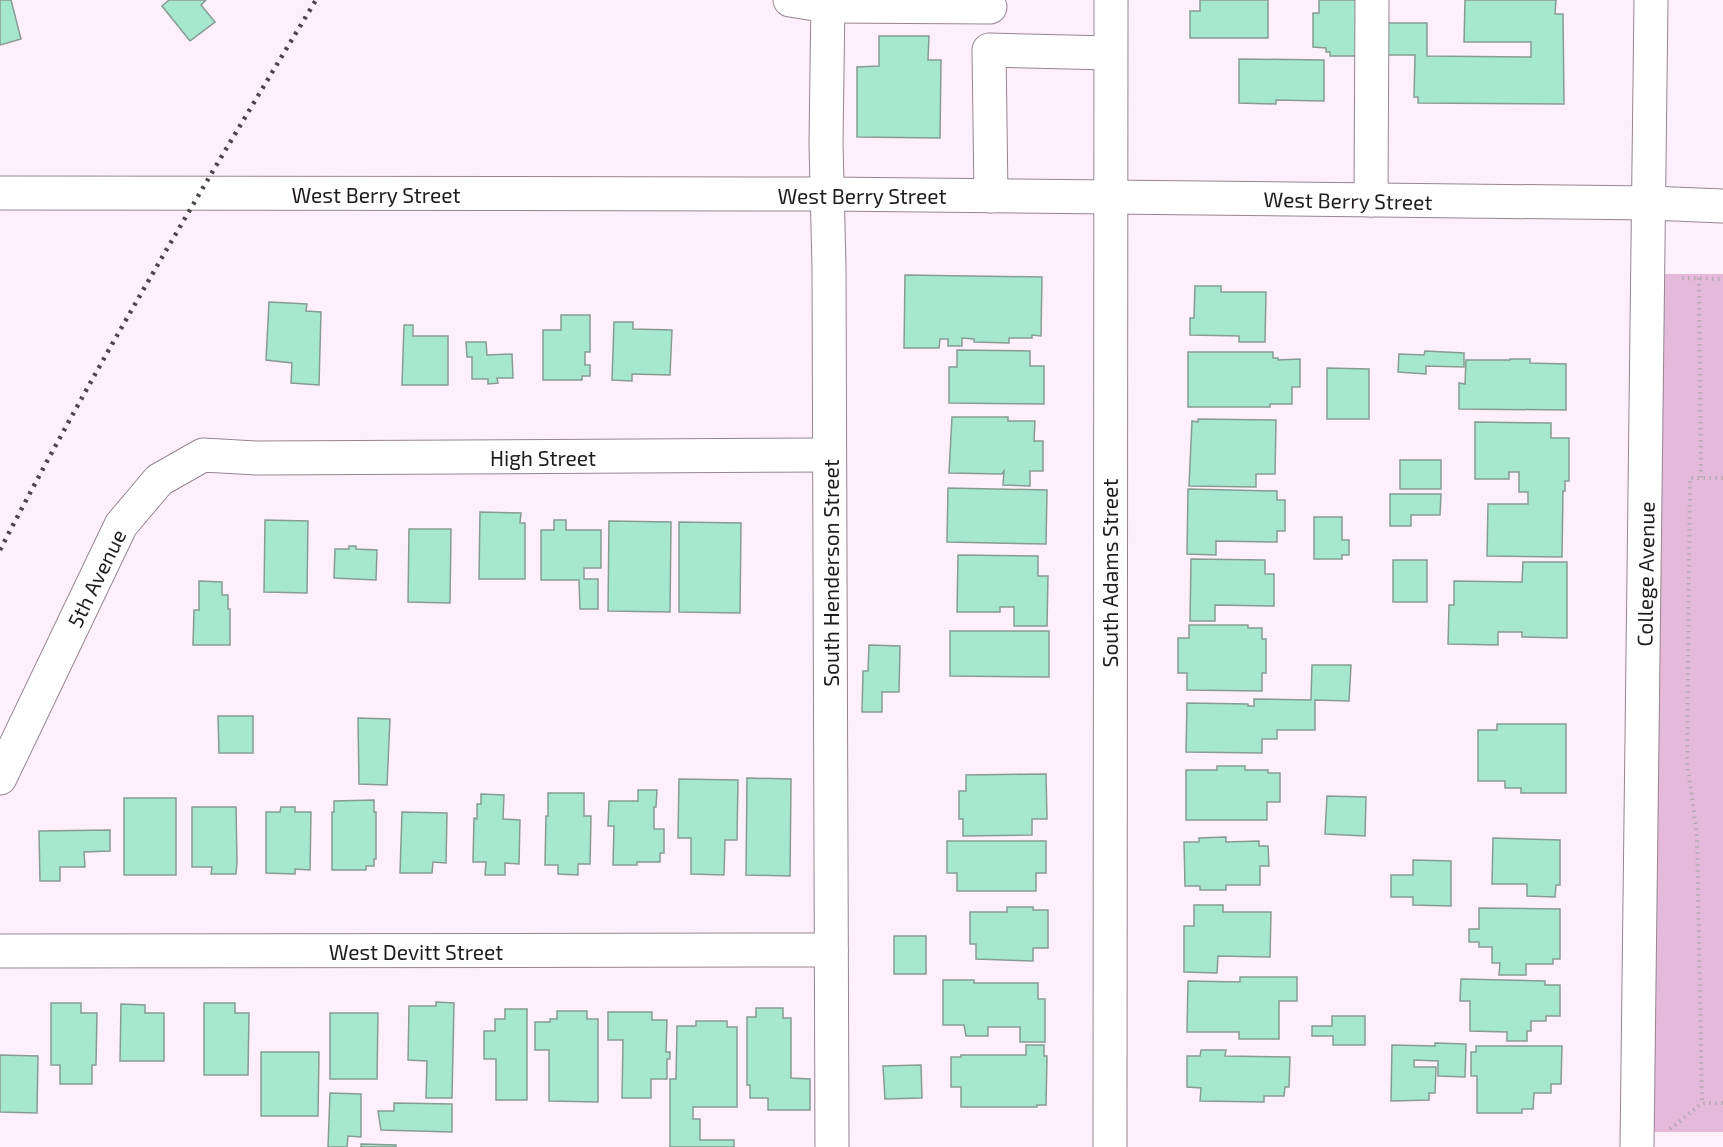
<svg xmlns="http://www.w3.org/2000/svg" width="1723" height="1147" viewBox="0 0 1723 1147" font-family="'Exo 2',sans-serif">
<style>
.green{fill:#e5b9d9}
.building{fill:#a6e8cf;stroke:#879b93;stroke-width:1.5}
.lines{fill:none;stroke-linecap:round;stroke-linejoin:round}
.minor-casing{stroke:#968591;stroke-width:35}
.major-casing{stroke:#968591;stroke-width:35}
.path{stroke:#b5aab2;stroke-width:4;stroke-dasharray:1.5 4.5;stroke-linecap:butt}
.minor{stroke:#fff;stroke-width:33}
.major{stroke:#fff;stroke-width:33}
.rail{stroke:#4c444a;stroke-width:4.5;stroke-dasharray:3 6;stroke-linecap:butt}
.labels{text-anchor:middle;dominant-baseline:central;stroke-width:5;stroke-linejoin:round;paint-order:stroke}
.street-label{font-size:21px;fill:#211b1f;stroke:#fff}
</style>
<rect width="100%" height="100%" fill="#fef0fa"/>
<path class="green" d="M1663,274H1723V1132H1652Z"/>
<g class="building">
<path d="M0,0H11L21,39L0,45Z"/>
<path d="M169,0H206L201,5L215,22L190,41L162,6Z"/>
<path d="M1200,0H1268V38H1190V11H1200Z"/>
<path d="M1319,0H1357L1362,56H1330V52H1326V48L1313,47V13H1319Z"/>
<path d="M1465,0H1556L1555,14H1563L1564,104L1418,103V97H1414L1415,55H1386L1387,23H1427V56L1531,57V42H1464Z"/>
<path d="M879,36H929L928,60H941L940,138L857,137V67L879,66Z"/>
<path d="M1239,59L1324,60V101L1276,100V104L1239,103Z"/>
<path d="M905,275L1042,277L1041,336L1032,335V338H1009V343L974,342V339L962,338V346H948V339H940L939,348H904Z"/>
<path d="M1195,286H1221V292H1266L1265,342H1239V336L1190,335V318H1194Z"/>
<path d="M269,302L307,304L306,311L321,312L319,385L291,383L292,363L266,360Z"/>
<path d="M561,315H590V352H585V365H590V376H582V380H543V330H561Z"/>
<path d="M614,322H633V329L672,330L670,375L632,374V381L612,380Z"/>
<path d="M404,325H413V336H448V385H402Z"/>
<path d="M466,342H486L487,355L512,354L513,378H497L498,383L488,384V379H472V357H467Z"/>
<path d="M957,350L1030,351V366H1044V404L949,403V367H957Z"/>
<path d="M1425,351L1464,353V367L1426,366V374L1398,372L1399,354L1424,355Z"/>
<path d="M1188,352H1273V358H1278V360L1300,359V387H1292V404H1270V407H1188Z"/>
<path d="M1510,359H1530V363L1566,364V410L1459,409V383L1465,384L1466,360H1510Z"/>
<path d="M1327,368L1369,369V419H1327Z"/>
<path d="M952,417H1008V421H1035L1034,441H1043V471H1030V486L1003,485L1004,471L1002,474L949,473Z"/>
<path d="M1198,419L1276,420L1275,474H1256V487L1189,486L1192,421L1198,422Z"/>
<path d="M1475,422L1551,423V438H1569V481H1565V491H1563L1562,557L1487,556L1488,504H1528V492H1519V472H1509V479H1475Z"/>
<rect x="1400" y="460" width="41" height="29"/>
<path d="M948,488L1047,490L1046,544L947,542Z"/>
<path d="M1188,489L1277,491V500H1285V531H1277V542L1216,541V555L1187,554Z"/>
<path d="M1390,494H1441L1440,515H1411V526H1390Z"/>
<path d="M480,512L521,513L520,523H525V579H479Z"/>
<path d="M1314,517H1342V540H1349V555H1342V559H1314Z"/>
<path d="M265,520L308,521L307,593L264,592Z"/>
<path d="M554,520H566V530H601V568H584V579H598V609H580L579,580H541V530H554Z"/>
<path d="M609,521L671,522L670,612L608,611Z"/>
<path d="M679,522L741,523L740,613L679,612Z"/>
<path d="M409,529H451L450,603L408,602Z"/>
<path d="M349,546H356V549L377,550L376,580L334,578L335,549H349Z"/>
<path d="M958,555L1038,556V576H1048L1047,626H1014V607H1000V612H957Z"/>
<path d="M1191,559L1265,560V574H1274V606L1215,605V621H1190Z"/>
<rect x="1393" y="560" width="34" height="42"/>
<path d="M1523,562H1567V638L1522,637V632H1498V645L1448,644L1449,605H1454V581L1522,582Z"/>
<path d="M199,581L222,582V595H228V609H230V645H193L194,610H199Z"/>
<path d="M1189,625H1248V628H1262V639H1266V673H1262V691L1187,690V673H1178V638H1189Z"/>
<path d="M950,631H1049V677L950,676Z"/>
<path d="M869,645L900,646L899,692H882V712H862L863,671H868Z"/>
<path d="M1312,665H1351L1349,701L1315,700V730H1277V739H1262V753L1186,752L1187,703L1248,704V706H1254V699L1311,700Z"/>
<path d="M218,716H253V753H219Z"/>
<path d="M358,718L390,719L387,785L359,784Z"/>
<path d="M1497,724H1566V793H1521V788H1505V781H1478V730H1497Z"/>
<path d="M1217,766H1245V770H1268V773H1280V802H1267V820H1186V770H1217Z"/>
<path d="M1046,774L1047,819H1032V835L963,836V819H959V791H966V775Z"/>
<path d="M747,778L791,779L790,876L746,875Z"/>
<path d="M679,779L738,780L737,840H725L724,875L691,874V838H678Z"/>
<path d="M638,790H657L656,807H654V829H664V853H660V862H637V865H613L614,826H608L609,801H638Z"/>
<path d="M548,793H584V816H591L590,864H578V875L558,874V865H545L546,816H548Z"/>
<path d="M481,794L504,795L503,819L520,820L519,864L505,863V875H485L486,862H473L474,818L477,819V804H481Z"/>
<path d="M1327,796L1366,797L1365,836L1325,834Z"/>
<rect x="124" y="798" width="52" height="77"/>
<path d="M374,800V812H376V859H374V866H366V870H332V812H334V801Z"/>
<path d="M192,807H236L237,862L236,874H211L212,867H192Z"/>
<path d="M281,807H295V812H311L310,870L295,869V874L266,873V812H280Z"/>
<path d="M402,812L447,813L446,863L433,862L432,873H400Z"/>
<path d="M110,830V851L84,852L85,867H60V881H40L39,831Z"/>
<path d="M1226,837V842L1259,841V846H1268L1269,866H1260V885H1226V890H1200V886H1185L1184,842H1199V838Z"/>
<path d="M1493,838L1560,840V885H1556L1555,897L1527,896V884H1492Z"/>
<path d="M947,841H1046V873H1036V891H957V873H947Z"/>
<path d="M1413,860L1451,861V906L1413,905V897H1391V875H1413Z"/>
<path d="M1194,905H1223V912H1271L1270,957L1218,956L1217,973L1184,972V926H1194Z"/>
<path d="M1007,907H1033V910H1048V948H1033V961L976,959V944H970V912H1007Z"/>
<path d="M1479,908L1560,909V959H1553V964H1526V975H1499L1500,963H1492V947H1479V942H1469V929H1479Z"/>
<rect x="894" y="936" width="32" height="38"/>
<path d="M1240,977H1297V1001H1279V1039H1239V1032H1187L1188,981L1240,982Z"/>
<path d="M1461,979L1545,981V985H1560V1016H1546V1021H1531V1031H1527V1041H1507V1032L1470,1031V1001H1460Z"/>
<path d="M943,980H974V983H1038V999H1045V1042H1020V1027H988V1036H966L964,1025H943Z"/>
<path d="M436,1002L454,1003L452,1098H426L427,1061L408,1060L409,1006H436Z"/>
<path d="M51,1003H81V1013H97L96,1065H92V1084H60V1065H51Z"/>
<path d="M204,1003H235V1013H249L248,1075H204Z"/>
<path d="M121,1004L145,1005V1013H164V1061H120Z"/>
<path d="M756,1008H783V1018H791V1078L810,1079V1110H768V1098H750V1085H747V1017H756Z"/>
<path d="M505,1009H527V1100H496V1059H484V1031H495V1019H505Z"/>
<path d="M557,1011H587V1019H598V1102L549,1101V1050H535V1022H550V1019H557Z"/>
<path d="M608,1012H652V1020H667L666,1052H670V1059H667V1079H651V1098H622L623,1040H608Z"/>
<path d="M330,1013H378L377,1079H330Z"/>
<path d="M1332,1016H1365V1045H1333V1036H1312V1026H1332Z"/>
<path d="M696,1021H727V1027H737V1107H693V1119H700V1140H734V1147H670V1079H676L677,1026H696Z"/>
<path d="M1435,1043L1466,1044L1465,1077L1438,1076V1061L1414,1060V1067H1436L1435,1093H1429V1100L1391,1101L1392,1045L1435,1046Z"/>
<path d="M1026,1045H1044V1056H1047L1046,1105H1037V1107H961V1087H951V1057H961V1055H1026Z"/>
<path d="M1476,1046H1562L1561,1084H1551V1093H1534L1533,1109H1522V1113H1477V1076H1471V1052H1476Z"/>
<path d="M1201,1050H1226L1225,1056L1290,1057L1289,1087H1285L1284,1096H1264V1102L1200,1101L1201,1088L1187,1087V1056H1200Z"/>
<path d="M261,1052H319L318,1116H261Z"/>
<path d="M0,1055L38,1056L37,1113L0,1112Z"/>
<path d="M921,1065L922,1098L885,1099L883,1066Z"/>
<path d="M330,1093L361,1094V1137L348,1136L347,1147H328Z"/>
<path d="M394,1103L452,1104V1132L381,1130L378,1111H394Z"/>
<path d="M361,1144L396,1145V1147H361Z"/>
</g>
<g class="lines">
<defs>
<g id="minor">
<path d="M790,0L828,6L990,7"/>
<path d="M828,0L826,143L829,268L832,1147"/>
<path d="M991,196L989,50L1110,53"/>
<path d="M1371,200L1372,0"/>
<path d="M0,778L121,525L159,480L203,455L257,458L829,455"/>
<path d="M0,951L831,950"/>
<path d="M1110,1147L1111,0"/>
<path d="M1637,1147L1651,0"/>
</g>
<path id="major" d="M0,193L827,194L1650,203L1723,206"/>
</defs>
<use href="#minor" class="minor-casing"/>
<use href="#major" class="major-casing"/>
<g class="path">
<path d="M1682,278L1723,279"/>
<path d="M1699,278L1701,478"/>
<path d="M1723,478H1690L1687,761L1697,834L1702,1103H1723"/>
<path d="M1670,1129L1702,1103"/>
</g>
<use href="#minor" class="minor"/>
<use href="#major" class="major"/>
<path class="rail" d="M0,550C97,363 206,181 316,0"/>
</g>
<g class="labels">
<g class="street-label">
<text x="376" y="194">West Berry Street</text>
<text x="862" y="195">West Berry Street</text>
<text transform="translate(1348 200) rotate(1)">West Berry Street</text>
<text x="543" y="457">High Street</text>
<text transform="translate(830 573) rotate(-90)">South Henderson Street</text>
<text transform="translate(1109 573) rotate(-90)">South Adams Street</text>
<text transform="translate(1645 574) rotate(-89)">College Avenue</text>
<text transform="translate(96 578) rotate(-64)">5th Avenue</text>
<text x="416" y="951">West Devitt Street</text>
</g>
</g>
</svg>
